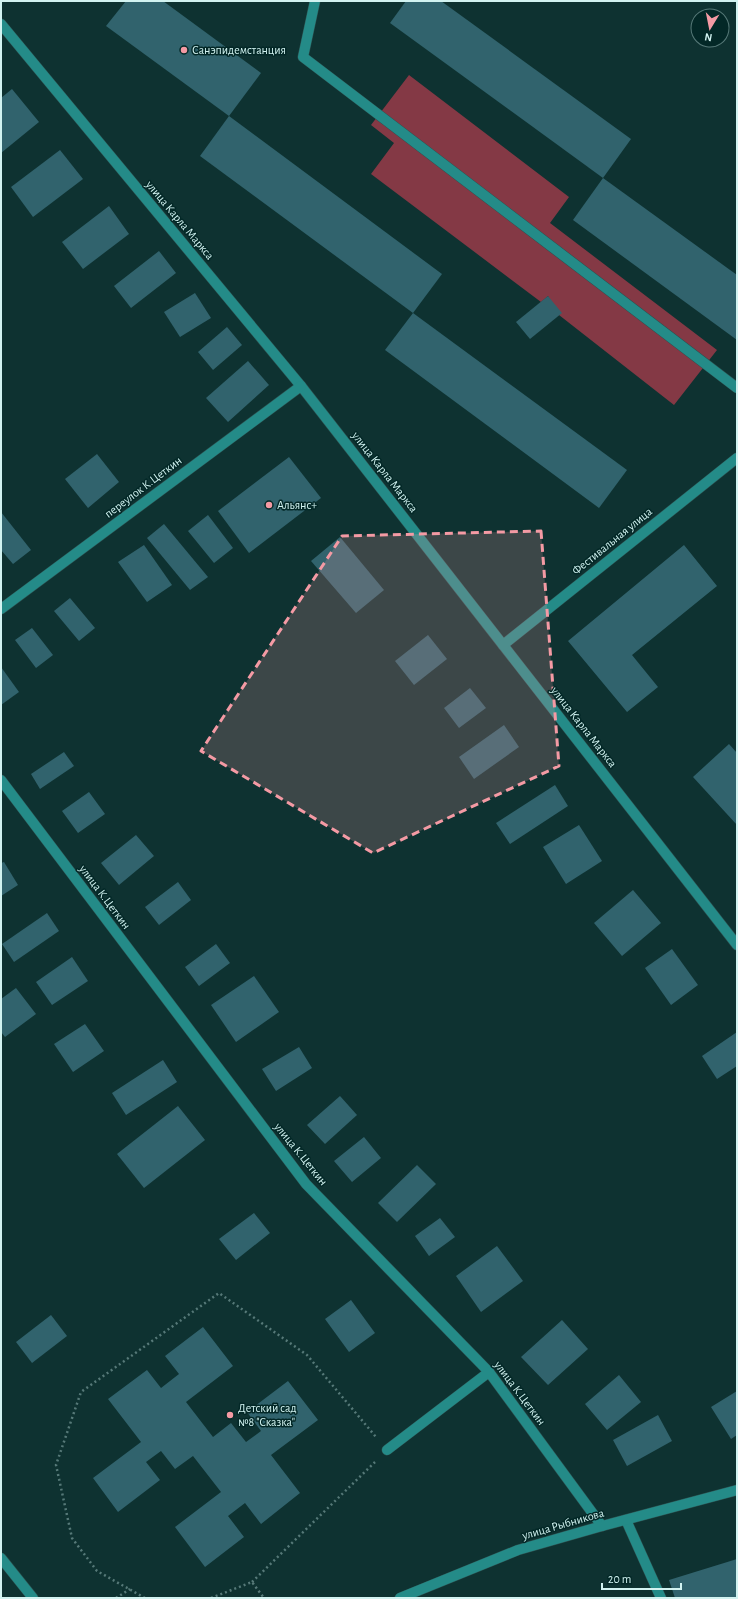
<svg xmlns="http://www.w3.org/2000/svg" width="738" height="1599" viewBox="0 0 738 1599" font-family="'Alegreya Sans',sans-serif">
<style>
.green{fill:#843945}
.building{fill:#31636d}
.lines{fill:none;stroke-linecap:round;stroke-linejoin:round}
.minor-casing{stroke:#2d5150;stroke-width:11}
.path{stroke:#567978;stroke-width:2.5;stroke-dasharray:2 3;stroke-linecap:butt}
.minor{stroke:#248b88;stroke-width:10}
.marked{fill:#f49aa4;fill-opacity:0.2;stroke:#f49aa4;stroke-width:3;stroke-dasharray:8 5;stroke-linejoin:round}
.poi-dot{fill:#f49aa4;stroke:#032827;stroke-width:1.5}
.labels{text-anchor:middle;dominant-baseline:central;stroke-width:3;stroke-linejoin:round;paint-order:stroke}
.poi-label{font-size:12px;fill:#d2f3f1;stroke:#032827;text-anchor:start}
.street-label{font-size:12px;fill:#d2f3f1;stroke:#032827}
</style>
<rect width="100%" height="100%" fill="#0e3231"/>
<path class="green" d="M409,75L569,197L550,223L717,350L674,405L559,315L548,296L541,302L371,174L394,143L371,125Z"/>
<g class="building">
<path d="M126,1H163L261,73L229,116L106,26Z"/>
<path d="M406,1H441L631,139L603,178L390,23Z"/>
<path d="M12,89L39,122L1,153V98Z"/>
<path d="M229,116L442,274L413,313L200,156Z"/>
<path d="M60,150L83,179L33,217L11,187Z"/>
<path d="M603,178L737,275V340L573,220Z"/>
<path d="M109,206L129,234L83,269L62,242Z"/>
<path d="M159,251L176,273L131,308L114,286Z"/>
<path d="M195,293L211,318L180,337L164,312Z"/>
<path d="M548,296L562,313L530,339L516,322Z"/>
<path d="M413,313L627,470L599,508L385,350Z"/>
<path d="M227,327L242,345L213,370L198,352Z"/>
<path d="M248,361L269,385L228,422L206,398Z"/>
<path d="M97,454L119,482L88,508L65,479Z"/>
<path d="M289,457L321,498L249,553L218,511Z"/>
<path d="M1,512L31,550L13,564L1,550Z"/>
<path d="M208,515L233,548L214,563L188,531Z"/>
<path d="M164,524L208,577L190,590L147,538Z"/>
<path d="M340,537L384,590L356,613L311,561Z"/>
<path d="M144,545L172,585L147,602L118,562Z"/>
<path d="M684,545L717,586L632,655L658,687L627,712L568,641Z"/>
<path d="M70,598L95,628L79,641L54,611Z"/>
<path d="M32,628L53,655L36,668L15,640Z"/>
<path d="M428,635L447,659L414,685L395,661Z"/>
<path d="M1,667L19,692L1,705Z"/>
<path d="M470,688L486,708L459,728L444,708Z"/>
<path d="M504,725L519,747L474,779L459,757Z"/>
<path d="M729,744L737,753V825L693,777Z"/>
<path d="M64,752L74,766L40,789L31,774Z"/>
<path d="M555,785L568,806L510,844L496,823Z"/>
<path d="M89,792L105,814L78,833L62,811Z"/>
<path d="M579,825L602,861L566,884L543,847Z"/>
<path d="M136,835L154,856L119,885L101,863Z"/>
<path d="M4,862L18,885L1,896V863Z"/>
<path d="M178,882L191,900L159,925L145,907Z"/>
<path d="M633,890L661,923L622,956L594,923Z"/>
<path d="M47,913L59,931L14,962L2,944Z"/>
<path d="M216,944L230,963L199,986L185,967Z"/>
<path d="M672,949L698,985L671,1005L645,968Z"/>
<path d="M72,957L88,981L52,1005L36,982Z"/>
<path d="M254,976L279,1012L236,1042L211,1005Z"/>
<path d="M16,988L36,1014L5,1037L1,1032V999Z"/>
<path d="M85,1024L104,1051L73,1072L54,1044Z"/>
<path d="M737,1032V1066L717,1079L702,1056Z"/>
<path d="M299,1047L312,1068L276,1091L262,1069Z"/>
<path d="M163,1060L177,1082L126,1115L112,1093Z"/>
<path d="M340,1096L357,1115L325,1144L307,1125Z"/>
<path d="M178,1106L205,1140L144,1188L117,1154Z"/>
<path d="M364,1137L381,1158L352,1182L334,1161Z"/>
<path d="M417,1165L436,1184L397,1222L378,1203Z"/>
<path d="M254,1213L270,1233L236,1260L219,1239Z"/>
<path d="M440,1218L455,1237L429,1256L415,1236Z"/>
<path d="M497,1246L523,1281L481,1312L456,1276Z"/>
<path d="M351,1300L375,1333L349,1352L325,1319Z"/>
<path d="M51,1315L67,1336L32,1363L16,1342Z"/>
<path d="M562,1320L588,1349L548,1385L521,1357Z"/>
<path d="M203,1327L233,1366L186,1402L213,1437L231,1423L246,1442L261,1431L247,1412L288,1381L318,1420L271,1455L300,1493L261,1524L245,1503L228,1516L244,1537L205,1567L175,1527L221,1492L193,1456L175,1469L161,1451L146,1462L160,1480L118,1512L93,1478L141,1442L108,1399L147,1370L161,1388L179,1374L165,1356Z"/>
<path d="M619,1375L641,1402L607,1430L585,1404Z"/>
<path d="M737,1391V1435L731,1439L711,1407Z"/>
<path d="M658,1415L672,1441L627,1466L613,1440Z"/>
<path d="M737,1559V1598H675L669,1580Z"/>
</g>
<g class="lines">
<defs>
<g id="minor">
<path d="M315,1L303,57L737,388"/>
<path d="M1,24L301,386L737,945"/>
<path d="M1,609L301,386"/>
<path d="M503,645L737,458"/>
<path d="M1,780L306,1184L489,1372L602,1526"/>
<path d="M387,1450L489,1372"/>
<path d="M626,1520L661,1598"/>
<path d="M1,1558L33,1598"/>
<path d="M400,1598L518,1550L602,1526L737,1490"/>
</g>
</defs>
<use href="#minor" class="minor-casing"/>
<g class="path">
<path d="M252,1582L375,1462"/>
<path d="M116,1598L130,1589"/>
<path d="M145,1598L97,1571L72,1538L56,1465L81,1392L219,1293L307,1355L376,1437"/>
<path d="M211,1598L252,1582L264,1598"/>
</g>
<use href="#minor" class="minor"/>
</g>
<path class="marked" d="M541,531L559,766L373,853L201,751L342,536Z"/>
<g class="poi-dot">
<circle cx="184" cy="50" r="4"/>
<circle cx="269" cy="505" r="4"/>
<circle cx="230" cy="1415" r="4"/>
</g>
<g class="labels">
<g class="poi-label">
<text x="192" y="50">Санэпидемстанция</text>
<text x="277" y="505">Альянс+</text>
<text x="238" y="1408">Детский сад<tspan x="238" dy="14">№8 "Сказка"</tspan></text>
</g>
<g class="street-label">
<text transform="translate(180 220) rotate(50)">улица Карла Маркса</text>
<text transform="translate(385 472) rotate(52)">улица Карла Маркса</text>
<text transform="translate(143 487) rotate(-37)">переулок К.Цеткин</text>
<text transform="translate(612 541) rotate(-39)">Фестивальная улица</text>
<text transform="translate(584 727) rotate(52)">улица Карла Маркса</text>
<text transform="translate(105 897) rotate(53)">улица К.Цеткин</text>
<text transform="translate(301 1154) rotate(51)">улица К.Цеткин</text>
<text transform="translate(520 1393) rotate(53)">улица К.Цеткин</text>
<text transform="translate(563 1524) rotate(-16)">улица Рыбникова</text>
</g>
</g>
<rect width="738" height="1599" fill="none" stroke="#d2f3f1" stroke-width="4"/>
<g transform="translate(710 28) rotate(190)"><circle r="19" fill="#032827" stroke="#567978"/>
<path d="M0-3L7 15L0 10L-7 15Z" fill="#f49aa4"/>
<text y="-6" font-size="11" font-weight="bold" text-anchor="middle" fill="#d2f3f1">N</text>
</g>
<path d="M602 1583v6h79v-6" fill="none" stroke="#d2f3f1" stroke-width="2"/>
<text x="608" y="1583" font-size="12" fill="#d2f3f1" stroke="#032827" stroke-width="3" paint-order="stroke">20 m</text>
</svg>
